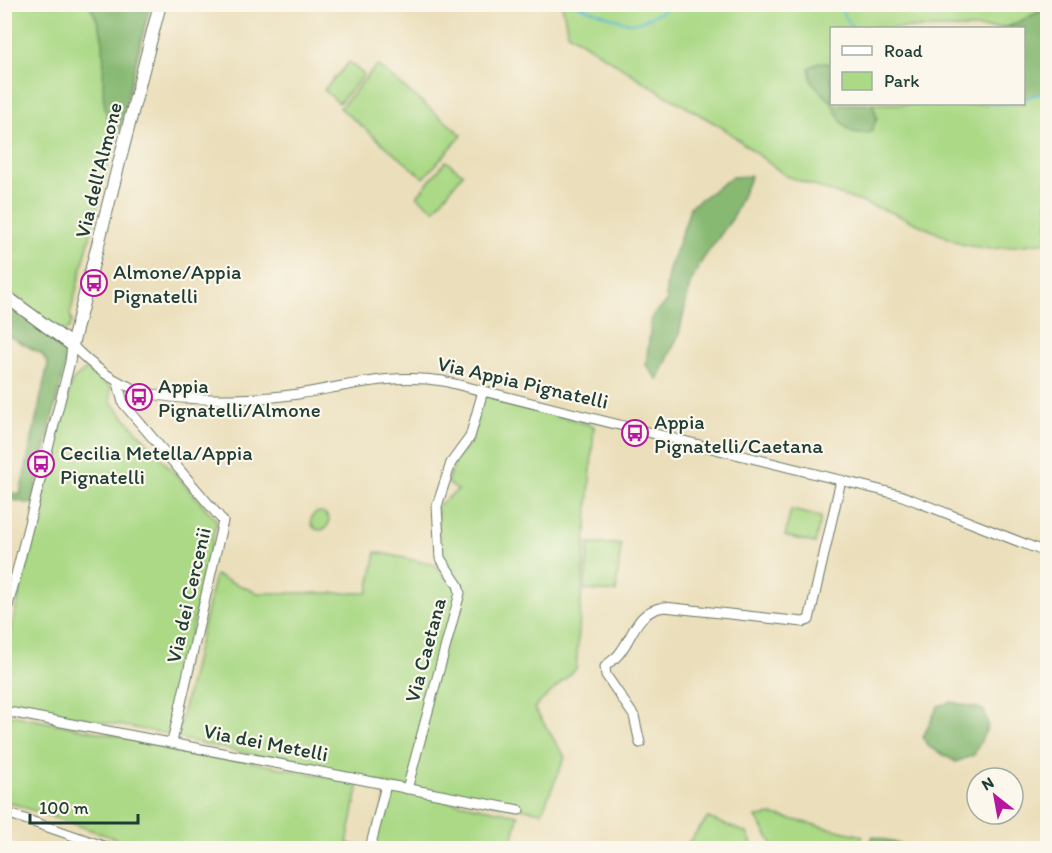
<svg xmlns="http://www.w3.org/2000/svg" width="1052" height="853" viewBox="0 0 1052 853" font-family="Itim,sans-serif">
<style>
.green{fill:#abd986;stroke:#658b5d;stroke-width:1.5;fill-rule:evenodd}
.forest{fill:#88b973;stroke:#547b54;stroke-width:1.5}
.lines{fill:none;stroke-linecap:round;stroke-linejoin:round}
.stream{stroke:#51bacf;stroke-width:2}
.minor-casing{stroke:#667663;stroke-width:11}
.major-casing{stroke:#667663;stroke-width:14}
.minor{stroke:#fff;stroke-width:9}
.major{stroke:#fff;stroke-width:12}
.labels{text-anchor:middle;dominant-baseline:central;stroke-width:4.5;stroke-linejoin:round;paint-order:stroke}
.street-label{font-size:21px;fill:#1f3d34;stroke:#fbf7ec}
.poi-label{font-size:21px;fill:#1f3d34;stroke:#fbf7ec;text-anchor:start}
</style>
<rect width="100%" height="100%" fill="#fbf7ec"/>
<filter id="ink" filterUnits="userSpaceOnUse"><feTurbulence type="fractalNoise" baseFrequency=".0167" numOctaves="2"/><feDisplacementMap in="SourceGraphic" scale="12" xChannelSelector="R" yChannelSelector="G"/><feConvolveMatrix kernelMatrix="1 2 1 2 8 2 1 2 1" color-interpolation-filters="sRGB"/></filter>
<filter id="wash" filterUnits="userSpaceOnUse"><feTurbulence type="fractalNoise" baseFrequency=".008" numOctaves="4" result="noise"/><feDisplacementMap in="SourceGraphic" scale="24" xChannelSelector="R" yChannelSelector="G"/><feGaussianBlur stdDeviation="1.35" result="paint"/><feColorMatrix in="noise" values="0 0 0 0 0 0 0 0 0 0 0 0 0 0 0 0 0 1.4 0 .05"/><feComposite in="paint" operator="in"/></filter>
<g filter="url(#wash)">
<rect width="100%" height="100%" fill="#ebdfbb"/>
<g class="green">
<path d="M4,5H150L70,314L72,322L68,330L59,331L5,288Z"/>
<path d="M562,5H1047V242L991,249L964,245L893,213L786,176L723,128L660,92L568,33ZM832,28H1024V104H832Z"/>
<path d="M349,62L364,75L339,103L324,90Z"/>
<path d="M377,65L462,135L424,178L340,108Z"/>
<path d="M446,161L463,174L434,210L417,196Z"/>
<path d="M86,369L110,387L111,402L217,521L167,734L5,704V653L72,381Z"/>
<path d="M483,395L594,426L576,669L534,708L565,757L542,812L407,789L177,738L215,575L258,593H368L376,552L435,565L458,590L439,549L437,506L458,490L447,483L456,457L470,443Z"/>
<path d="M791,510L821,517L815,543L785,536Z"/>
<circle cx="320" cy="521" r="9"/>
<path d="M589,544H621L616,592L584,590Z"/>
<path d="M5,714L359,783L347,843L365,848H144L5,801Z"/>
<path d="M388,789L518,815L511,848H373Z"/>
<path d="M773,815L863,836L858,848H775L756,817Z"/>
<path d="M708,818L747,833L754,848H676L688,843Z"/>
</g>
<g class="forest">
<path d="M89,5H150L119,131H112C91,86 118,48 89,5Z"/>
<path d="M1047,8V91L1024,99V28H990L1008,27Z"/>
<path d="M819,62L831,64L832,103L812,82L809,68Z"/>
<path d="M832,104H873L877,118L871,132C846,138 842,123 832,104Z"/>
<path d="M751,176L732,219L703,259L690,284L679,334L658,380L646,365L652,316L667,302C661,270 684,239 690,207L732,177Z"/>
<path d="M4,300L59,339L67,356L32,504L5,498V491L20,495L48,364L42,354L5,334Z"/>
<path d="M952,702L984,710L988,726L974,755L956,762L929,747L923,737L938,706Z"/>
<path d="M873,836L912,848H868Z"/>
</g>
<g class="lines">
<g class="stream">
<path d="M573,4L628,23L640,22L673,6L697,7L703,4"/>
<path d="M837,4L853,28"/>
<path d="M1024,99L1048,91"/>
<path d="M990,104H1012"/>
</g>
</g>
</g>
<g filter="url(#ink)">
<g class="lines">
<defs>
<g id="minor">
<path d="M72,345C117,393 157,400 220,399C246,399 273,398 298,394C347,386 393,373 443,381L900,495L1048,553"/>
<path d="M118,383L123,403L223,521L172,742"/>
<path d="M4,622L70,362L72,345"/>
<path d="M4,711L519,810"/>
<path d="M640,743L634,716L606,675L605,667C609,662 615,659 619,654C635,634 635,612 664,607L803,622L809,620L841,480"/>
<path d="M407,789L460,593L458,585L440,558L437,506L451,463L470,437L483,391"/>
<path d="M4,812L109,848"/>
<path d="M370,848L386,785"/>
</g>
<path id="major" d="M4,295L72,345L160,4"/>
</defs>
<use href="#minor" class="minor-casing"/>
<use href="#major" class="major-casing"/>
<use href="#minor" class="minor"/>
<use href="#major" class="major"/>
</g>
</g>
<defs>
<symbol id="bus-ring" viewBox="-11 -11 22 22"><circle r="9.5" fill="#fbf7ec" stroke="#b5179e" stroke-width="1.5"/><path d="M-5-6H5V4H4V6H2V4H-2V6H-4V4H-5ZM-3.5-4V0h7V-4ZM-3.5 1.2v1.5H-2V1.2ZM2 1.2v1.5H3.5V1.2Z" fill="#b5179e"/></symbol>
</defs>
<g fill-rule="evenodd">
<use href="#bus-ring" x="79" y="268" width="30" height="30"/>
<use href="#bus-ring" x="124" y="382" width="30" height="30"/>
<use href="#bus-ring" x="620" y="418" width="30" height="30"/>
<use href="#bus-ring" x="26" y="449" width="30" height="30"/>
</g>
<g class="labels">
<g class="street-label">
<text transform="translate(98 170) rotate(-76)">Via dell'Almone</text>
<text transform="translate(523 382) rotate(13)">Via Appia Pignatelli</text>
<text transform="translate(188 595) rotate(-77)">Via dei Cercenii</text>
<text transform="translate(425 650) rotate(-75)">Via Caetana</text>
<text transform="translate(266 742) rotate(11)">Via dei Metelli</text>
</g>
<g class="poi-label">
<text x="113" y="271">Almone/Appia<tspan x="113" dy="24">Pignatelli</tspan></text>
<text x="158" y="385">Appia<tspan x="158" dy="24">Pignatelli/Almone</tspan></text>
<text x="654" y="421">Appia<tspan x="654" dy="24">Pignatelli/Caetana</tspan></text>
<text x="60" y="452">Cecilia Metella/Appia<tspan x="60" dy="24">Pignatelli</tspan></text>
</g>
</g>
<rect width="1052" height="853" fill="none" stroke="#fbf7ec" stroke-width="24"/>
<rect x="830" y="27" width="195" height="78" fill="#fbf7ec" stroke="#a3ada2" stroke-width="1.5"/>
<rect x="842" y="46" width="30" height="9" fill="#ffffff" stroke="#a3ada2" stroke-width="1.5"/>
<text x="884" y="57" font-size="18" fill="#1f3d34">Road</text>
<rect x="842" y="72" width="30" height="18" fill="#abd986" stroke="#a3ada2" stroke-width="1.5"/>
<text x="884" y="87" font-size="18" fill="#1f3d34">Park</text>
<g transform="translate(995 796) rotate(329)"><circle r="28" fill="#fbf7ec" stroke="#a3ada2" stroke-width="1.5"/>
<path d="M0-4.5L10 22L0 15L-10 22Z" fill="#b5179e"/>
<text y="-9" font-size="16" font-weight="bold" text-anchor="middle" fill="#1f3d34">N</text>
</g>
<path d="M30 814v9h108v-9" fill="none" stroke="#1f3d34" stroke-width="3"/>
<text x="39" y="814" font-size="18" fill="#1f3d34" stroke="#fbf7ec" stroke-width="4.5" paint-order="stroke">100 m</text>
</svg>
